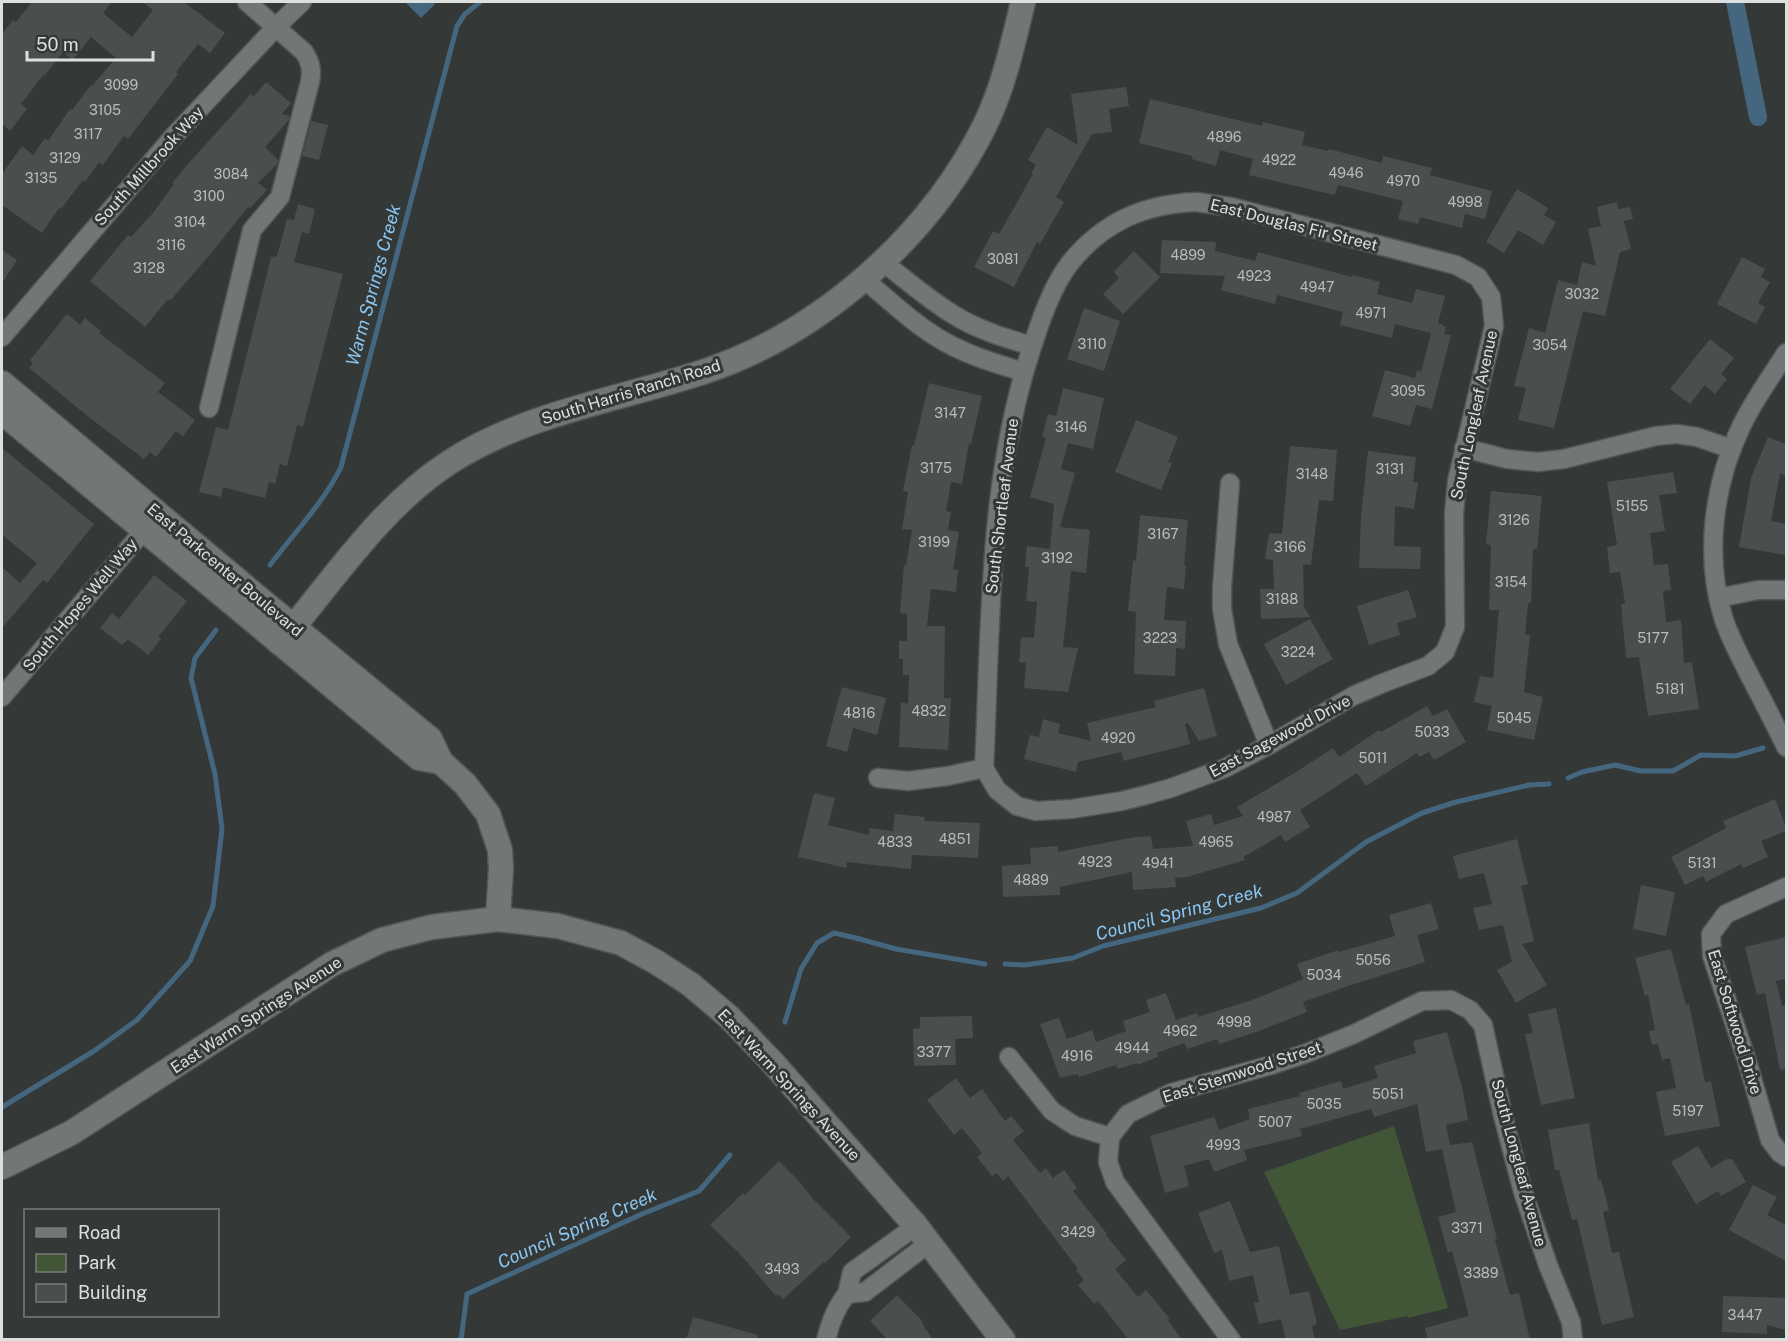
<svg xmlns="http://www.w3.org/2000/svg" width="1788" height="1341" viewBox="0 0 1788 1341" font-family="'Public Sans',sans-serif">
<style>
.green{fill:#405637}
.water{fill:#44677f}
.lines{fill:none;stroke-linecap:round;stroke-linejoin:round}
.stream{stroke:#44677f;stroke-width:5}
.canal{stroke:#44677f;stroke-width:18}
.building{fill:#4a4e4f}
.minor-casing{stroke:#525555;stroke-width:21}
.tertiary-casing{stroke:#525555;stroke-width:27}
.minor{stroke:#727676;stroke-width:18}
.tertiary{stroke:#727676;stroke-width:24}
.labels{text-anchor:middle;dominant-baseline:central;stroke-width:6;stroke-linejoin:round;paint-order:stroke}
.number-label{font-size:14px;fill:#b9bcbc}
.street-label{font-size:16px;fill:#dee0e0;stroke:#343837}
.water-label{font-size:18px;font-style:italic;fill:#8ac6f1;stroke:#343837}
</style>
<rect width="100%" height="100%" fill="#343837"/>
<path class="green" d="M1394,1126L1448,1308L1408,1318L1407,1316L1340,1330L1264,1172Z"/>
<path class="water" d="M405,2H432L435,4L421,18Z"/>
<g class="lines">
<g class="stream">
<path d="M270,565C292,536 326,499 341,467L457,26L465,14L480,2"/>
<path d="M1568,778L1582,772L1615,765L1641,771H1673L1701,755L1735,756L1763,748"/>
<path d="M1005,964L1025,965L1073,958L1103,946L1261,908L1297,893L1366,842L1422,813L1456,802L1529,785L1549,784"/>
<path d="M785,1022L801,969L817,943L834,933L856,938L896,949L985,964"/>
<path d="M2,1107L94,1051L137,1020L190,961L213,906L222,829L215,774L191,678L195,658L216,630"/>
<path d="M461,1340L467,1294L642,1214L699,1191L730,1155"/>
</g>
<path class="canal" d="M1735,2L1758,117"/>
</g>
<g class="building">
<path d="M32,2H112L103,13L132,37L153,10L142,2H184L225,33L210,53L198,44L176,72L178,74L128,139L124,136L103,165L99,162L85,182L83,180L61,209L59,208L42,233L2,205V174L22,146L33,155L45,138L48,141L70,109L72,110L91,85L92,86L116,58L91,37L73,60L63,52L44,76L43,75L21,104L27,109L10,131L2,124V34L13,20L16,22Z"/>
<path d="M266,82L291,103L282,114L290,116L289,120L265,147L278,160L277,164L258,183L267,190L250,208L248,207L212,252L170,301L168,299L145,327L90,281L128,235L131,237L153,213L174,184L172,183L188,164L251,94L254,96Z"/>
<path d="M1126,87L1129,106L1109,109L1112,132L1092,134L1056,197L1064,202L1040,244L1037,242L1014,287L974,267L993,231L999,234L1033,174L1031,173L1036,165L1028,160L1047,127L1078,145L1071,94Z"/>
<path d="M1150,99L1262,126L1263,122L1305,132L1302,145L1328,151L1329,149L1382,163L1383,156L1432,168L1430,175L1492,191L1485,219L1465,214L1462,228L1420,217L1418,224L1398,219L1403,201L1338,185L1335,195L1249,175L1253,159L1220,150L1216,166L1192,159V156L1139,143Z"/>
<path d="M311,121L328,125L319,160L302,156Z"/>
<path d="M1517,189L1548,208L1544,215L1556,222L1543,245L1518,230L1504,253L1486,242Z"/>
<path d="M1617,202L1618,209L1630,207L1633,219L1624,221L1631,249L1620,252L1605,316L1583,311L1554,428L1518,420L1526,388L1514,386L1529,328L1545,333L1558,280L1577,285L1582,262L1596,266L1588,229L1601,226L1597,207Z"/>
<path d="M298,204L315,209L309,234L302,232L294,262L343,274L303,427L297,425L287,466L280,464L275,484L269,482L265,498L223,487L221,497L199,492L216,427L228,430L271,257L277,256L287,219L294,220Z"/>
<path d="M1162,240L1216,242L1215,251L1255,261L1258,252L1352,277L1353,275L1380,282L1377,294L1412,303L1416,289L1445,296L1438,323L1446,327L1444,334L1451,335L1432,409L1416,405L1410,426L1372,416L1385,370L1415,378L1417,370L1421,372L1431,333L1395,324L1392,338L1340,325L1343,312L1277,295L1275,304L1221,290L1225,276L1160,273Z"/>
<path d="M2,250L17,260L2,283Z"/>
<path d="M1134,251L1160,277L1123,314L1103,294L1119,278L1114,272Z"/>
<path d="M1742,257L1765,269L1761,277L1770,282L1758,303L1765,307L1756,324L1717,304Z"/>
<path d="M1084,308L1120,321L1104,371L1067,359Z"/>
<path d="M67,314L80,325L85,318L101,331L99,333L165,383L158,392L195,420L183,436L176,431L156,457L150,452L144,459L90,418L29,368L33,363L30,360Z"/>
<path d="M1710,339L1734,358L1721,374L1727,379L1715,394L1705,385L1690,404L1670,389Z"/>
<path d="M929,383L982,396L971,444L969,443L962,484L951,482L946,511L951,512L948,530L959,532L953,569L958,570L956,592L931,589L927,626H945L944,698H951L948,750L899,747L901,702L908,704L909,675H903V659H899V641H907V614L900,613L904,565H906L912,530L902,529L908,492L903,491L912,445L914,446Z"/>
<path d="M1063,388L1104,398L1093,449L1068,443L1061,469L1075,473L1060,527L1090,530L1086,573L1071,571L1063,647L1078,648L1068,692L1024,688L1026,663L1019,662L1021,637L1034,638L1037,602L1026,601L1029,567H1025L1027,546L1050,549L1054,504L1030,497L1046,438L1042,437L1048,414L1056,416Z"/>
<path d="M1136,420L1178,437L1168,462L1172,463L1161,490L1115,472Z"/>
<path d="M1768,437L1786,444V476L1780,473L1771,521L1786,524V555L1739,547L1751,478Z"/>
<path d="M1290,446L1337,450L1333,501L1319,500L1311,565L1303,564L1304,607L1310,617L1261,619L1260,589H1274L1273,560L1265,559L1269,533L1282,534Z"/>
<path d="M2,448L94,524L47,583L43,580L2,628V567L20,583L37,563L2,535Z"/>
<path d="M1368,451L1416,457L1413,482H1418L1414,509L1395,506L1394,546L1421,547L1420,569L1359,568L1361,517Z"/>
<path d="M1673,472L1677,493L1659,495L1665,531L1650,533L1654,565L1668,564L1671,590L1663,591L1666,622L1681,620L1684,663L1692,662L1699,709L1648,716L1639,657L1626,658L1621,604L1625,603L1620,572L1610,573L1607,547L1617,545L1607,482Z"/>
<path d="M1491,491L1542,496L1537,549H1533L1531,603H1528L1525,635H1530L1524,692L1543,697L1534,740L1487,730L1492,706L1474,702L1480,676L1493,678L1499,610H1489L1491,545L1486,544Z"/>
<path d="M1140,515L1188,520L1184,565H1186L1184,589L1167,587L1164,620L1186,621L1185,649L1176,648L1175,676L1134,674L1136,612L1128,611L1133,560L1136,561Z"/>
<path d="M154,575L187,601L158,637L161,639L148,655L128,639L122,645L100,628L112,613L119,619Z"/>
<path d="M1408,590L1417,617L1397,623L1400,635L1369,645L1357,606Z"/>
<path d="M1310,619L1333,659L1286,685L1264,644Z"/>
<path d="M842,687L886,698L877,735L853,728L847,752L826,746Z"/>
<path d="M1204,688L1217,736L1199,741L1188,723L1185,724L1190,744L1124,761L1121,752L1078,762L1076,772L1024,759L1030,735L1039,737L1043,719L1060,724L1058,733L1091,741L1087,723L1156,707L1154,701Z"/>
<path d="M1427,706L1433,716L1447,709L1466,742L1434,760L1429,752L1419,757L1417,753L1366,786L1357,773L1300,810L1310,827L1285,842L1281,835L1243,857L1245,860L1187,877L1175,878L1176,887L1133,890L1132,872L1060,887V895L1003,897L1002,866L1031,864L1030,848L1058,846V852L1135,837L1151,836L1153,849L1193,846L1186,821L1211,814L1214,825L1243,816L1237,807L1293,774L1333,748L1339,757L1379,730L1381,732Z"/>
<path d="M814,793L835,798L828,825L869,835V828L893,831L895,814L925,817L924,821L980,823L978,858L912,855L911,869L847,862L846,868L798,857Z"/>
<path d="M1775,799L1786,827V831L1761,841L1768,857L1743,868L1741,864L1706,882L1703,876L1685,885L1671,857L1726,828L1723,821Z"/>
<path d="M1517,839L1528,884L1521,886L1534,941L1522,944L1547,985L1516,1003L1497,970L1512,962L1503,925L1479,930L1473,908L1492,904L1484,873L1459,879L1453,856Z"/>
<path d="M1641,885L1675,892L1666,936L1633,929Z"/>
<path d="M1431,903L1439,929L1417,935L1425,962L1351,985L1303,1002L1307,1012L1259,1031L1219,1044L1217,1039L1187,1049L1184,1043L1157,1053L1158,1057L1137,1065V1063L1118,1069L1116,1065L1079,1077L1078,1074L1060,1078L1040,1024L1059,1018L1067,1039L1092,1030L1096,1042L1126,1031L1123,1021L1150,1012L1146,1000L1166,993L1176,1020L1197,1013L1198,1017L1255,999L1303,979L1297,964L1339,950V952L1395,936L1389,915Z"/>
<path d="M1786,937V979L1776,981L1782,1006L1786,1005V1069L1780,1070L1765,993L1757,995L1745,947Z"/>
<path d="M1671,949L1686,1005L1689,1004L1705,1082L1711,1081L1720,1126L1665,1136L1656,1092L1676,1088L1670,1058L1662,1060L1658,1044L1652,1045L1649,1031L1655,1030L1648,995L1645,996L1635,958Z"/>
<path d="M1556,1008L1575,1098L1541,1105L1525,1034L1533,1033L1528,1014Z"/>
<path d="M972,1016L973,1038L955,1039L956,1065L914,1066L913,1029L920,1028V1017Z"/>
<path d="M1447,1032L1463,1091L1468,1120L1446,1125L1450,1145L1472,1142L1497,1239L1495,1240L1510,1295L1519,1293L1530,1340H1428L1425,1328L1469,1316L1452,1251L1448,1253L1438,1217L1456,1212L1442,1149L1426,1152L1417,1104L1374,1117L1371,1109L1300,1129L1302,1136L1244,1150L1247,1160L1214,1172L1209,1159L1184,1166L1189,1186L1165,1193L1150,1136L1214,1117L1219,1130L1250,1119L1248,1109L1300,1096L1299,1093L1341,1081L1343,1089L1378,1078L1374,1066L1416,1053L1413,1041Z"/>
<path d="M956,1078L970,1098L982,1089L1005,1121L1011,1116L1024,1131L1013,1140L1040,1173L1046,1168L1053,1178L1064,1170L1077,1188L1073,1191L1107,1234L1106,1235L1126,1260L1115,1269L1138,1297L1146,1290L1170,1319L1168,1320L1182,1340H1129L1098,1301L1094,1304L1078,1285L1084,1280L1076,1270L1078,1269L1008,1176L1003,1181L997,1173L992,1176L977,1157L982,1153L962,1128L954,1135L927,1100Z"/>
<path d="M1589,1123L1598,1181L1601,1180L1609,1210L1603,1212L1612,1253L1619,1252L1634,1317L1602,1325L1577,1219L1572,1220L1559,1170H1555L1548,1130Z"/>
<path d="M1698,1146L1711,1168L1727,1159H1732L1746,1182L1721,1196L1718,1191L1696,1204L1671,1162Z"/>
<path d="M779,1161L798,1180L814,1200L851,1237L825,1263L824,1262L783,1299L778,1294L776,1296L739,1253L710,1225L743,1193L745,1195Z"/>
<path d="M1753,1185L1777,1197L1767,1215L1786,1225V1261L1729,1230Z"/>
<path d="M1230,1201L1250,1252L1279,1246L1290,1295L1309,1291L1317,1324L1312,1326L1315,1340H1286L1281,1319L1259,1324L1254,1303L1259,1302L1253,1275L1229,1281L1222,1250L1214,1253L1198,1213Z"/>
<path d="M897,1295L923,1322L922,1323L933,1340H888L870,1321Z"/>
<path d="M1723,1296L1786,1298V1330L1767,1325V1334L1722,1332Z"/>
<path d="M693,1317L758,1335L757,1340H686Z"/>
</g>
<g class="lines">
<defs>
<g id="minor">
<path d="M1196,202L1231,207L1456,265L1478,277L1491,297L1494,326L1457,481L1454,514L1455,627L1445,652L1428,666L1383,683L1353,696L1269,745L1225,768L1171,788L1146,795L1122,801L1072,809L1036,811L1017,806L997,790L984,768C991,628 987,485 1031,350C1040,322 1052,286 1070,263C1103,222 1144,204 1196,202Z"/>
<path d="M883,262C906,280 929,300 954,315C978,330 1005,338 1032,346"/>
<path d="M864,279C890,301 916,326 945,342C970,356 997,364 1024,372"/>
<path d="M2,337L172,138L277,26L302,2"/>
<path d="M1786,353C1771,377 1753,401 1741,427C1713,485 1704,558 1724,620C1731,640 1741,659 1751,678C1763,701 1775,724 1786,747"/>
<path d="M209,408L252,230L280,197L310,82C312,70 311,63 304,52L247,2"/>
<path d="M1464,448L1507,459L1538,462L1564,459L1656,436L1676,434L1697,437L1732,449"/>
<path d="M1230,483L1222,588V609L1228,644L1269,745"/>
<path d="M1718,598L1758,590H1786"/>
<path d="M2,697L151,522"/>
<path d="M878,778L908,781L948,776L984,768"/>
<path d="M1786,887L1726,914L1711,934L1712,956L1747,1061L1770,1140L1780,1153L1786,1157"/>
<path d="M1009,1057L1052,1111L1075,1126L1110,1137"/>
<path d="M1110,1137L1128,1114L1171,1093L1271,1065L1307,1053L1354,1034L1422,1001L1451,1000L1470,1010L1483,1025L1503,1116L1523,1192L1548,1265L1571,1322L1573,1340"/>
<path d="M1110,1137L1108,1162L1115,1182L1231,1340"/>
<path d="M916,1226L852,1272L847,1294L865,1292L929,1243"/>
<path d="M826,1340C830,1323 836,1307 847,1294"/>
</g>
<g id="tertiary">
<path d="M2,383L262,601L430,739L441,762L465,784L488,814L500,850L501,869L498,919"/>
<path d="M2,412L419,758L441,762"/>
<path d="M280,643C333,581 380,507 450,462C526,413 618,400 703,372C821,333 930,236 985,125C1004,86 1013,43 1023,2"/>
<path d="M2,1167L71,1133L332,964L382,940L432,927L498,919L558,926L621,943L656,962L690,984L729,1017L772,1062L916,1226L1003,1340"/>
</g>
</defs>
<use href="#minor" class="minor-casing"/>
<use href="#tertiary" class="tertiary-casing"/>
<use href="#minor" class="minor"/>
<use href="#tertiary" class="tertiary"/>
</g>
<g class="labels">
<g class="number-label">
<text x="121" y="85">3099</text>
<text x="105" y="110">3105</text>
<text x="88" y="134">3117</text>
<text x="1224" y="137">4896</text>
<text x="65" y="158">3129</text>
<text x="1279" y="160">4922</text>
<text x="1346" y="173">4946</text>
<text x="231" y="174">3084</text>
<text x="41" y="178">3135</text>
<text x="1403" y="181">4970</text>
<text x="209" y="196">3100</text>
<text x="1465" y="202">4998</text>
<text x="190" y="222">3104</text>
<text x="171" y="245">3116</text>
<text x="1188" y="255">4899</text>
<text x="1003" y="259">3081</text>
<text x="149" y="268">3128</text>
<text x="1254" y="276">4923</text>
<text x="1317" y="287">4947</text>
<text x="1582" y="294">3032</text>
<text x="1371" y="313">4971</text>
<text x="1092" y="344">3110</text>
<text x="1550" y="345">3054</text>
<text x="1408" y="391">3095</text>
<text x="950" y="413">3147</text>
<text x="1071" y="427">3146</text>
<text x="936" y="468">3175</text>
<text x="1390" y="469">3131</text>
<text x="1312" y="474">3148</text>
<text x="1632" y="506">5155</text>
<text x="1514" y="520">3126</text>
<text x="1163" y="534">3167</text>
<text x="934" y="542">3199</text>
<text x="1290" y="547">3166</text>
<text x="1057" y="558">3192</text>
<text x="1511" y="582">3154</text>
<text x="1282" y="599">3188</text>
<text x="1160" y="638">3223</text>
<text x="1653" y="638">5177</text>
<text x="1298" y="652">3224</text>
<text x="1670" y="689">5181</text>
<text x="929" y="711">4832</text>
<text x="859" y="713">4816</text>
<text x="1514" y="718">5045</text>
<text x="1432" y="732">5033</text>
<text x="1118" y="738">4920</text>
<text x="1373" y="758">5011</text>
<text x="1274" y="817">4987</text>
<text x="955" y="839">4851</text>
<text x="895" y="842">4833</text>
<text x="1216" y="842">4965</text>
<text x="1095" y="862">4923</text>
<text x="1158" y="863">4941</text>
<text x="1702" y="863">5131</text>
<text x="1031" y="880">4889</text>
<text x="1373" y="960">5056</text>
<text x="1324" y="975">5034</text>
<text x="1234" y="1022">4998</text>
<text x="1180" y="1031">4962</text>
<text x="1132" y="1048">4944</text>
<text x="934" y="1052">3377</text>
<text x="1077" y="1056">4916</text>
<text x="1388" y="1094">5051</text>
<text x="1324" y="1104">5035</text>
<text x="1688" y="1111">5197</text>
<text x="1275" y="1122">5007</text>
<text x="1223" y="1145">4993</text>
<text x="1467" y="1228">3371</text>
<text x="1078" y="1232">3429</text>
<text x="782" y="1269">3493</text>
<text x="1481" y="1273">3389</text>
<text x="1745" y="1315">3447</text>
</g>
<g class="street-label">
<text transform="translate(149 166) rotate(-48)">South Millbrook Way</text>
<text transform="translate(1294 225) rotate(14)">East Douglas Fir Street</text>
<text transform="translate(631 392) rotate(-17)">South Harris Ranch Road</text>
<text transform="translate(1474 415) rotate(-78)">South Longleaf Avenue</text>
<text transform="translate(1002 506) rotate(-83)">South Shortleaf Avenue</text>
<text transform="translate(225 570) rotate(40)">East Parkcenter Boulevard</text>
<text transform="translate(80 605) rotate(-50)">South Hopes Well Way</text>
<text transform="translate(1280 736) rotate(-28)">East Sagewood Drive</text>
<text transform="translate(256 1015) rotate(-33)">East Warm Springs Avenue</text>
<text transform="translate(1735 1022) rotate(73)">East Softwood Drive</text>
<text transform="translate(1242 1072) rotate(-18)">East Stemwood Street</text>
<text transform="translate(789 1085) rotate(47)">East Warm Springs Avenue</text>
<text transform="translate(1519 1163) rotate(75)">South Longleaf Avenue</text>
</g>
<g class="water-label">
<text transform="translate(373 285) rotate(-75)">Warm Springs Creek</text>
<text transform="translate(1179 912) rotate(-15)">Council Spring Creek</text>
<text transform="translate(577 1228) rotate(-24)">Council Spring Creek</text>
</g>
</g>
<rect width="1788" height="1341" fill="none" stroke="#dee0e0" stroke-width="6"/>
<rect x="24" y="1209" width="195" height="108" fill="#343837" stroke="#787b7b" stroke-width="1.5"/>
<rect x="36" y="1228" width="30" height="9" fill="#727676" stroke="#787b7b" stroke-width="1.5"/>
<text x="78" y="1239" font-size="18" fill="#dee0e0">Road</text>
<rect x="36" y="1254" width="30" height="18" fill="#405637" stroke="#787b7b" stroke-width="1.5"/>
<text x="78" y="1269" font-size="18" fill="#dee0e0">Park</text>
<rect x="36" y="1284" width="30" height="18" fill="#4a4e4f" stroke="#787b7b" stroke-width="1.5"/>
<text x="78" y="1299" font-size="18" fill="#dee0e0">Building</text>
<path d="M27 51v9h126v-9" fill="none" stroke="#dee0e0" stroke-width="3"/>
<text x="36" y="51" font-size="18" fill="#dee0e0" stroke="#343837" stroke-width="4.5" paint-order="stroke">50 m</text>
</svg>
